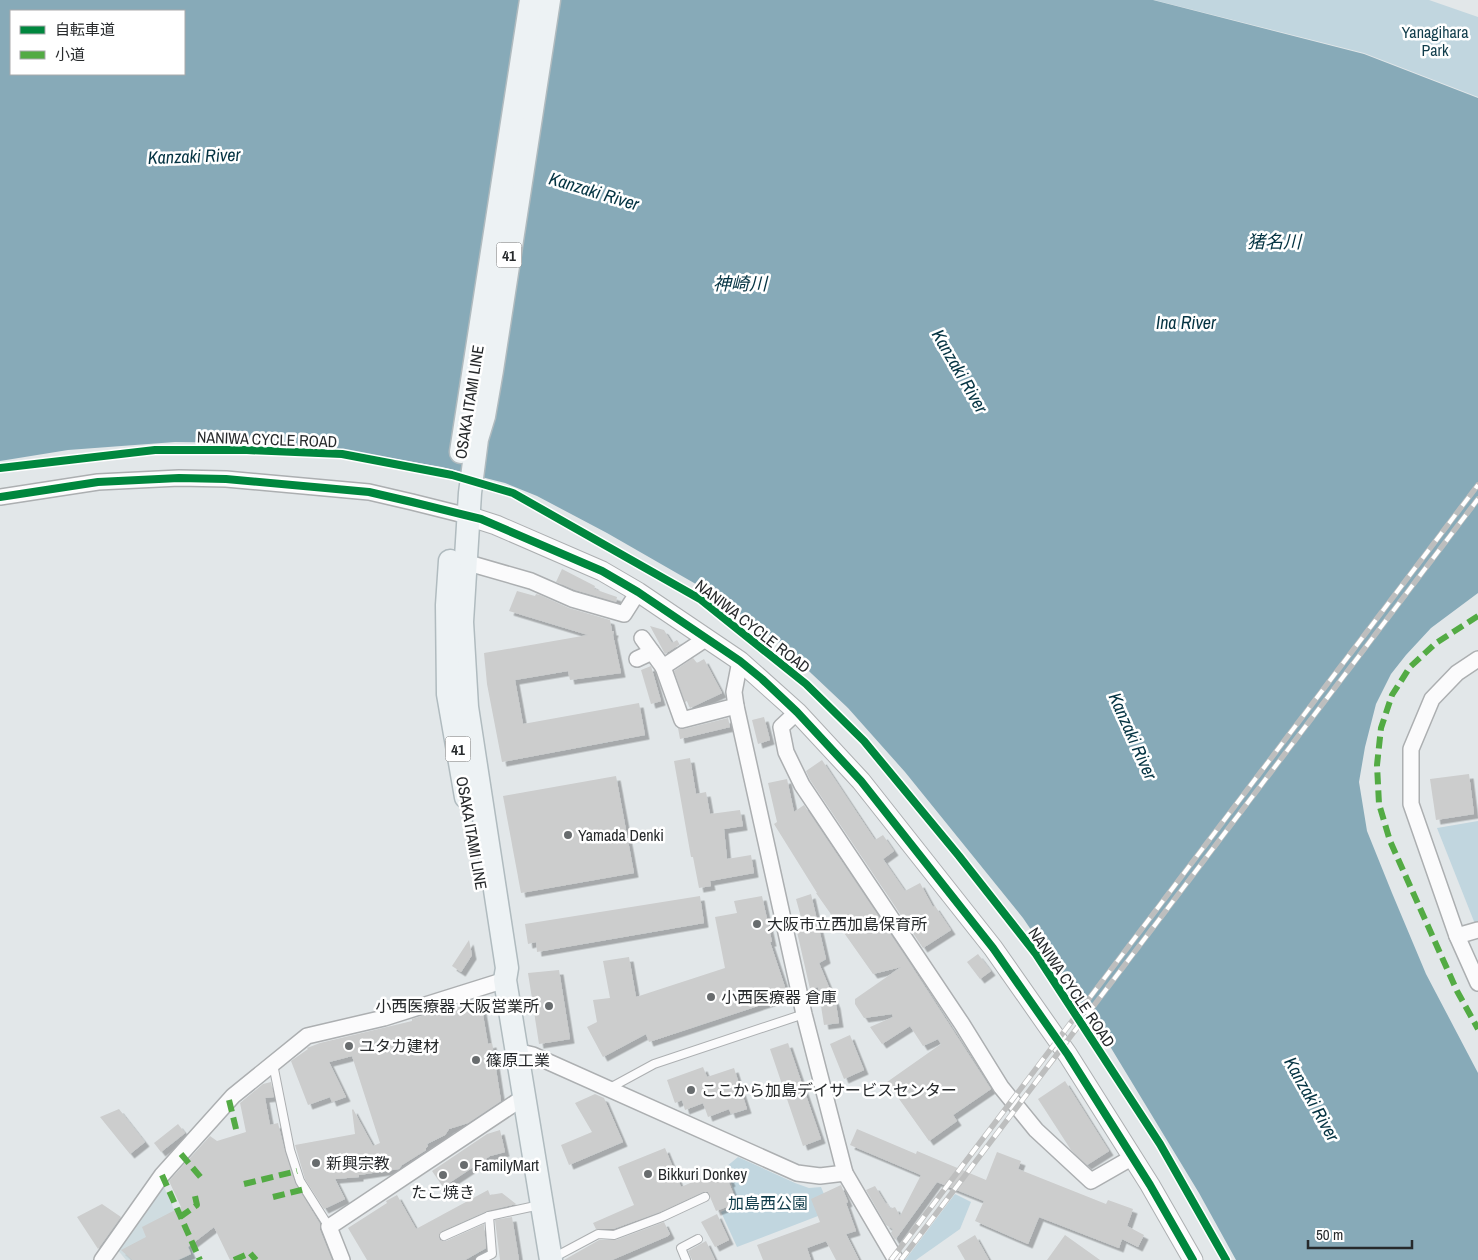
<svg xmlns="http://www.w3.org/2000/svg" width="1478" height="1260" viewBox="0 0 1478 1260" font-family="'Archivo Narrow','Noto Sans JP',sans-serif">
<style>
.built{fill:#cfdce0}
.green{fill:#c1d6df}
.water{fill:#87aab8;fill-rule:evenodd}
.building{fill:#cccdcd;filter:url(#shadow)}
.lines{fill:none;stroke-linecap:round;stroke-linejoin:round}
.service-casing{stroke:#acafb1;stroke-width:10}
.minor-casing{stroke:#acafb1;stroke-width:18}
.tertiary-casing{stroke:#acafb1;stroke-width:21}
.primary-casing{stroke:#b0bbbf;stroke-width:25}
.service{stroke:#fbfbfc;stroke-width:8}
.minor{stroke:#fbfbfc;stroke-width:15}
.tertiary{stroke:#fbfbfc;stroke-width:19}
.primary{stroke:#edf2f4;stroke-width:22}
.rail-casing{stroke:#bdbebe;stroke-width:5.5}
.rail{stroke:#fff;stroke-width:4;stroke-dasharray:11;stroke-linecap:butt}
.quiet{stroke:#53ab44;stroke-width:6;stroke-dasharray:12 6;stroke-linecap:butt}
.cycleway-casing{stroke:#fff;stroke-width:11}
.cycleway{stroke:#00873e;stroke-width:8}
.poi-dot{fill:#686c6e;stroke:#fff;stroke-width:2}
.labels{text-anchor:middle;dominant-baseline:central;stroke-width:5;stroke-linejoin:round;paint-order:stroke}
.shield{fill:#fff;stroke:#686a6b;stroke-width:1}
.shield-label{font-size:15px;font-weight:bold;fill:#272a2c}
.park-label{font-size:16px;fill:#113d4b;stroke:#fff}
.street-label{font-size:16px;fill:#272a2c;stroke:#fff}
.poi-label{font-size:16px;fill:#272a2c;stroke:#fff;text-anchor:start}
.water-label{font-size:18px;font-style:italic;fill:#043342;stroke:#fff}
</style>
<defs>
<filter id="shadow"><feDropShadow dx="4.5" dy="4.5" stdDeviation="0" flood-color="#0004"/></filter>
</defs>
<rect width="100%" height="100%" fill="#e2e7e9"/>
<path class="built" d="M163,1185L197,1260H126L117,1249Z"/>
<g class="green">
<path d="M1154,0H1429L1478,17V97L1364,53Z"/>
<path d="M1478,821V923L1475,924L1437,828Z"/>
<path d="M738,1157L795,1183L809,1188L821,1187L831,1211L737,1247L721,1212L738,1204L726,1167Z"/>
<path d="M955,1194L971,1202L960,1229L916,1260H905Z"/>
</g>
<path class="water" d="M0,0H1153L1364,54L1478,98V593L1431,628L1406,655L1391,674L1376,704L1365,747L1359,782L1367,831L1392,893L1426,974L1478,1073V1260H1236L1199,1193L1108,1043L1023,918L905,772L848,708L776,640L708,591L607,533L537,496L505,483L442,467L331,448L265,443L175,442L68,450L0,461ZM11,11H184V74H11Z"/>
<g class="building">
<path d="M562,569L595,586L594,589L617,597L616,602L575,590L556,582Z"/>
<path d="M517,591L535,596L536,594L540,595L569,608L610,620L612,631H614L613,635L621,673L570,680L568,671L515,680L523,724L639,703L645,735L502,762L487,684L484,653L588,635L509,611Z"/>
<path d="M650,626L664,630L672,643L677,640L680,645L682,643L665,654Z"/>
<path d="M693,658L697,663L704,659L722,693L690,708L687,701L685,702L674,671Z"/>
<path d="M651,666L661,701L651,704L641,670Z"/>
<path d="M764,717L770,740L758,744L752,720Z"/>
<path d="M728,718L730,727L680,739L678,728L684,729Z"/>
<path d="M690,758L696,794L706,792L710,814L740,810L743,826L724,829L727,859L751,855L754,873L710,881L711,886L699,888L693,857H691L674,761Z"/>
<path d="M822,760L875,840L883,835L894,851L883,859L905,891L920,883L933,907L935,906L951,930L923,948L810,780L806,771Z"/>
<path d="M1469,774L1474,814L1436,820L1430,779Z"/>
<path d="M616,776L634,873L521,893L503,796Z"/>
<path d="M787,779L794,812L804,805L907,959L991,1089L953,1115L957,1121L929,1141L887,1082L941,1044L938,1039L923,1046L910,1026L882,1044L870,1027L893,1017L892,1014L864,1018L855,1004V999L901,967L873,974L816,893H817L774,824L777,822L768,783Z"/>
<path d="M811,894L826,959L819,963L836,1004L839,1023L824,1025L818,987L810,989L795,923L802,921L796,899Z"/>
<path d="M700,896L704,923L537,952L536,942L528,944L525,924Z"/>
<path d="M762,896L772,942H770L788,996L649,1042L646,1034L603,1057L587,1027L597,1022L593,1000L610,998L603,961L629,957L636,997L725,968L715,917L737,913L734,901Z"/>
<path d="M469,940L472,955L461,972L452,966Z"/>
<path d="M978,954L991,971L980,979L967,962Z"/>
<path d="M559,970L570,1039L539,1044L528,973Z"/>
<path d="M481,1003L488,1044L492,1043L501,1101L468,1123L449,1129L445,1135L427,1144L428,1146L426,1148V1150L402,1165L399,1169L359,1175V1177L335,1179L345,1199L324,1209L305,1179L295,1145L355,1134L352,1110L353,1109L373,1146L380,1143L352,1056L329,1062L346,1097L332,1102L330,1097L308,1105L291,1061L308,1049L307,1048L320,1043L412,1021V1019L440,1010Z"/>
<path d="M850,1035L864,1070L844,1079L830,1044Z"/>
<path d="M788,1043L821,1139L803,1146L770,1049Z"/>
<path d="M703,1067L707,1077L734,1068L747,1109L731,1114L729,1109L708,1117L703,1103L685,1110L682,1100L675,1103L667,1080Z"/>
<path d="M1065,1081L1109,1151L1087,1165L1071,1150L1038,1099Z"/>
<path d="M271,1082L274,1097L265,1098L270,1125L278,1123L285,1152L295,1183L320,1224V1230L332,1260H230L214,1227L188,1247L191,1254L178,1260H132L121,1250L146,1237L142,1227L181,1207L169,1181L210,1136L217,1141L246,1132L240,1103L263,1084Z"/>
<path d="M595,1094L604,1098L623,1142L569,1165L561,1145L592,1132L575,1103Z"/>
<path d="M119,1109L145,1142L130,1154L100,1117Z"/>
<path d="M178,1124L185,1133L161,1152L154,1143Z"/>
<path d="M857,1129L916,1154L917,1151L986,1180L997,1152L1021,1161L1018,1169L1106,1204L1108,1200L1133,1209L1127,1226L1144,1235L1138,1247L1122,1239L1119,1248L1039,1217L1028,1244L975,1221L984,1201L937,1182L895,1240L891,1233L893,1229L886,1225L866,1190L875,1186L886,1204L887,1203L890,1209L895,1207L900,1216L921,1175L850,1145Z"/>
<path d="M500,1130L505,1152L490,1156L443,1187L432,1171L487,1134Z"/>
<path d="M665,1148L681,1187L725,1168L731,1182L729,1183L737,1203L716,1211L708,1192H703L660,1212L613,1229H596L593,1223L634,1205L618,1167Z"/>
<path d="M841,1185L848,1202L846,1203L856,1231L846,1234L859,1260H836L826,1241L807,1248L811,1260H763L757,1245L820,1222L811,1199Z"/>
<path d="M488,1190L490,1195L502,1193L516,1204L487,1211L442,1231L439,1235L440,1240L446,1241L484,1224L486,1248L465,1260H367L348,1228L387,1203L386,1201L397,1195L416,1229Z"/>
<path d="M102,1204L121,1217L98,1249L77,1217Z"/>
<path d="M717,1214L729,1240L715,1247L701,1222Z"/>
<path d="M512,1217L519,1260H500L495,1220Z"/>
<path d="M664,1222L670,1234L668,1236L612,1260H564L599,1240H616Z"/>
<path d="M975,1235L989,1260H965L957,1246Z"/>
<path d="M1065,1235L1100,1260H1047Z"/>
<path d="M706,1241L715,1260H692L688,1251Z"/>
</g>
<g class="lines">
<defs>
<g id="service">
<path d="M273,1064L290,1150L300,1181L329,1227"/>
<path d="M608,1089L654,1064L804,1014"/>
<path d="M444,1236L489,1216L540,1205"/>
<path d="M553,1258L598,1234L614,1235L662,1217L705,1197"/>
<path d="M480,1260L492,1254L489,1216"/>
<path d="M686,1260L681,1248L698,1239"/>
</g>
<g id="minor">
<path d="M0,497L98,482L179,478L226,479L369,492L412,502L468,516"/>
<path d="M465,562L531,581L572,599L624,614L638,592"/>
<path d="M642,638L663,667L682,720L736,706"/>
<path d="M637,659L652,652"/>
<path d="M1478,659L1457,673L1432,699L1411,749V804L1457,936L1478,983"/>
<path d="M740,661L734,692L736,706L804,1014L845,1173L896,1260"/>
<path d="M663,667L707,638"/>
<path d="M797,712L781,727L786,752L802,785L962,1024L1001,1087L1036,1130L1091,1181L1133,1157"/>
<path d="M1457,936L1478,930"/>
<path d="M516,1051L533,1055L797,1173L820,1176L845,1173"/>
<path d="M102,1260L162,1175L233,1096L307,1036L384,1018L505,980"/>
<path d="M342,1260L329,1227L524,1097"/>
</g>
<path id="tertiary" d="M468,516L496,525L602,571L638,592L740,661L797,712L861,781L993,948L1068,1055L1150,1185L1193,1260"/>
<g id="primary">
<path d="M549,0L492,370L484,416L477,439L470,493L462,622L467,707L507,968L505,980L551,1260"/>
<path d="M461,452L531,0"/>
<path d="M450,561L447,605L448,694L466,797"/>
</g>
</defs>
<use href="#service" class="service-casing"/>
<use href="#minor" class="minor-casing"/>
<use href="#tertiary" class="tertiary-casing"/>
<use href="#primary" class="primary-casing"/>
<use href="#service" class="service"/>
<use href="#minor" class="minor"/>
<use href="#tertiary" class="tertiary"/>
<use href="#primary" class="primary"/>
<defs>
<g id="rail">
<path d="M891,1260L1478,485"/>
<path d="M901,1260L1478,499"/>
</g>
</defs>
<use href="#rail" class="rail-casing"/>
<use href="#rail" class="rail"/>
<g class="quiet">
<path d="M1478,616L1436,643L1410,667L1392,695L1381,728L1377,765L1379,804L1390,841L1457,991L1478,1029"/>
<path d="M229,1100L237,1133"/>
<path d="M181,1154L203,1180"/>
<path d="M162,1175L200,1260"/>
<path d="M244,1184L297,1171"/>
<path d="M273,1197L305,1189"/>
<path d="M180,1217L197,1205L195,1196"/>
<path d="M234,1260L250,1253L256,1260"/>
</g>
<defs>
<g id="cycleway">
<path d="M0,468L155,450H247L342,454L452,475L513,493L700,599L806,684L864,741L959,856L1036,954L1160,1144L1226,1260"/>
<path d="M0,497L98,482L179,478L226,479L369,492L412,502L481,519L602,571L638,592L740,661L762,679L797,712L861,781L993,948L1068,1055L1150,1185L1193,1260"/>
</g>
</defs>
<use href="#cycleway" class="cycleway-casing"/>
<use href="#cycleway" class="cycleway"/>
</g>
<g class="poi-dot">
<circle cx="568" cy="835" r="5"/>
<circle cx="757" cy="924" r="5"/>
<circle cx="711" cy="997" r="5"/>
<circle cx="549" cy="1006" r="5"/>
<circle cx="349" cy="1046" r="5"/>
<circle cx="476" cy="1060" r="5"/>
<circle cx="691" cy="1090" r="5"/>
<circle cx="316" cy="1163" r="5"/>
<circle cx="464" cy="1165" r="5"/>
<circle cx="648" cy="1174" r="5"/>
<circle cx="443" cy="1175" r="5"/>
</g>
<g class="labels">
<g class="shield">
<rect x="496.5" y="242.5" width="25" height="25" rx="4"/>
<rect x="445.5" y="736.5" width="25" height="25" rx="4"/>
</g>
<g class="shield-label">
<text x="509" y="255">41</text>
<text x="458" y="749">41</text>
</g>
<g class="park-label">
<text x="1435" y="32">Yanagihara<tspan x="1435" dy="18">Park</tspan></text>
<text x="768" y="1203">加島西公園</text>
</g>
<g class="street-label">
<text transform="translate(469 402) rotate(-81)">OSAKA ITAMI LINE</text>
<text transform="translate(267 439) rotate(2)">NANIWA CYCLE ROAD</text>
<text transform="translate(753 626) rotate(38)">NANIWA CYCLE ROAD</text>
<text transform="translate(472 833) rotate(80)">OSAKA ITAMI LINE</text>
<text transform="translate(1072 987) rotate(56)">NANIWA CYCLE ROAD</text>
</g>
<g class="poi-label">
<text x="578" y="835">Yamada Denki</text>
<text x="767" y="924">大阪市立西加島保育所</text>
<text x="721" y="997">小西医療器 倉庫</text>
<text x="539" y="1006" text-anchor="end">小西医療器 大阪営業所</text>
<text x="359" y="1046">ユタカ建材</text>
<text x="486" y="1060">篠原工業</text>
<text x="701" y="1090">ここから加島デイサービスセンター</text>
<text x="326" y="1163">新興宗教</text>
<text x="474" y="1165">FamilyMart</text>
<text x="658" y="1174">Bikkuri Donkey</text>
<text x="443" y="1192" text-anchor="middle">たこ焼き</text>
</g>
<g class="water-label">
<text transform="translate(194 156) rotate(-2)">Kanzaki River</text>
<text transform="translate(594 191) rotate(17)">Kanzaki River</text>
<text x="1274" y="241">猪名川</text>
<text x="740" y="283">神崎川</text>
<text x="1186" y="322">Ina River</text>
<text transform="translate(960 371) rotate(60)">Kanzaki River</text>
<text transform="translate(1133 736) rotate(66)">Kanzaki River</text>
<text transform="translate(1312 1099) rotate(61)">Kanzaki River</text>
</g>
</g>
<rect x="10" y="10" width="175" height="65" fill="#ffffff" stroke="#a9aaab"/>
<rect x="20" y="26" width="25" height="8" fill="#00873e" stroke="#a9aaab"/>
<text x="55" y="35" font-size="15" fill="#272a2c">自転車道</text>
<rect x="20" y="51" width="25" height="8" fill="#53ab44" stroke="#a9aaab"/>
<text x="55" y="60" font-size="15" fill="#272a2c">小道</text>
<path d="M1308 1240v8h104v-8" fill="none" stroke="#272a2c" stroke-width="2.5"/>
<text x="1316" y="1240" font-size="15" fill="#272a2c" stroke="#ffffff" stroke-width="4" paint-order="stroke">50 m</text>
</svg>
